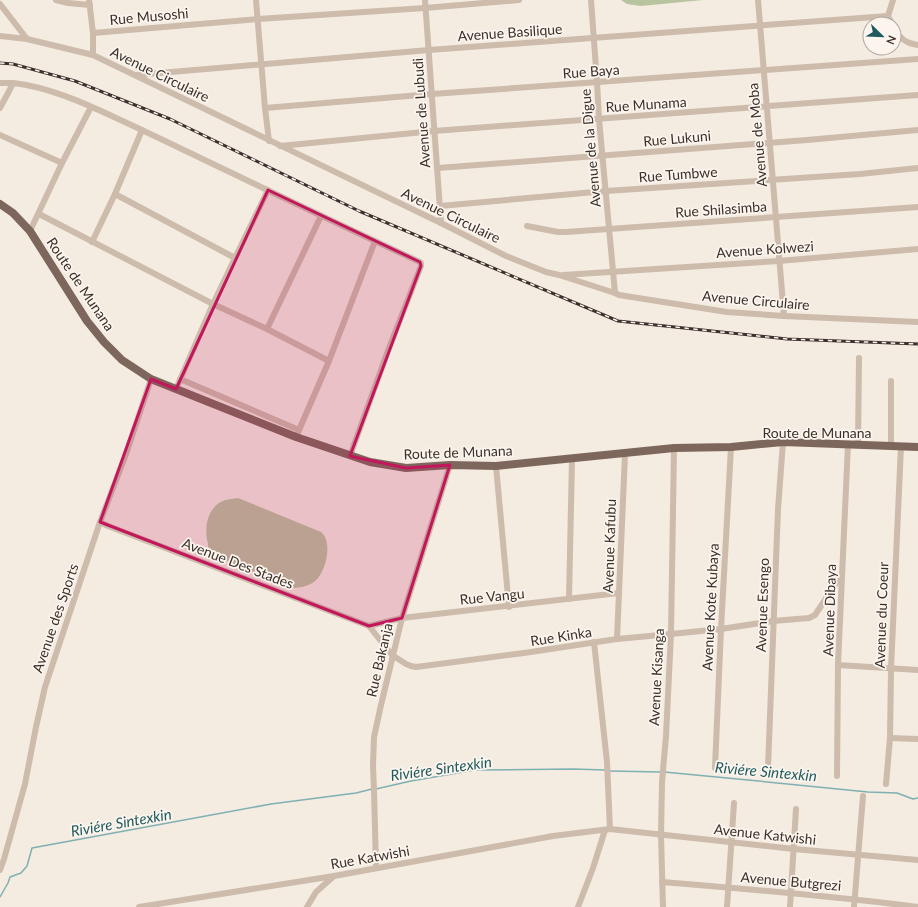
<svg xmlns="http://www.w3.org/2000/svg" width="918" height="907" viewBox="0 0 918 907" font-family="Lato,sans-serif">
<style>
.green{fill:#b8c4a0}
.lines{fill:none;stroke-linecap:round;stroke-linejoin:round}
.stream{stroke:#7fb0b2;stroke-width:1.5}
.minor{stroke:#cdbbac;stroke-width:6}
.major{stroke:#7d675c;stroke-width:8}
.rail-casing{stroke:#3b302b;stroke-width:3}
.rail{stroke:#fbf5ee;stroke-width:1.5;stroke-dasharray:4.5;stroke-linecap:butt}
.marked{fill:#c2185b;fill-opacity:0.2;stroke:#c2185b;stroke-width:3;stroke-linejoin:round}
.labels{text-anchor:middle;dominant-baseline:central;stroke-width:3.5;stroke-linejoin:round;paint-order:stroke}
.street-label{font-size:14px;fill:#3b302b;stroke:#fbf5ee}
.water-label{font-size:15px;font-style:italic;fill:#1f5a5e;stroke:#fbf5ee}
</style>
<rect width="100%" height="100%" fill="#f4ebe1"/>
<g class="green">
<path d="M621,0H703L641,6L627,4Z"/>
<path d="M238,498L321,532C323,534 324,535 325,537C331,549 325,573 315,581C309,586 302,587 295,588L222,559C217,556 211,552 208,546C208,544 208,542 207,540C205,526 207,512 219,503C225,499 231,499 238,498Z"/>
</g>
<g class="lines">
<g class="stream">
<path d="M610,771L660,772"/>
<path d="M664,772L748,780L868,792L897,793L913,799L918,798"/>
<path d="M376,789L411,781L475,770L573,769L606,770"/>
<path d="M0,897L8,883L10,877L21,873L27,866L32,848L271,804L356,793L372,789"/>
</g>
<g class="minor">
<path d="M56,0L68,3L90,5"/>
<path d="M89,0L93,33V55"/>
<path d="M256,0L265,108L269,141"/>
<path d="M425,0L441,223"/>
<path d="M591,0L597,82L599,119L615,293"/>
<path d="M758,0L784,316"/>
<path d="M0,4L27,39"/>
<path d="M892,24L888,16L893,0"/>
<path d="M894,29C899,38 908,44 918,45"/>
<path d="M93,33L258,19L425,8L519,0"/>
<path d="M0,36L27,39L93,55L441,223L506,256L546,272L559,275L615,293L619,295L727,312L784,316L918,322"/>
<path d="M136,75L429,50L888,16"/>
<path d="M0,83H13"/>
<path d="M0,108C4,100 9,92 13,83C48,87 82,102 114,117C138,128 163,140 188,152C265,189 342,226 420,262L421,263V266L389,348L350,456"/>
<path d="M265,108L432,94L918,59"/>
<path d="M0,135L62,163"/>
<path d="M280,146L434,131L918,95"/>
<path d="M438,168L807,140L918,130"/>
<path d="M115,194L235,258"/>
<path d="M440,206L606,191L860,174L918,168"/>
<path d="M39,214L213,304L267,329L329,361"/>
<path d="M527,226L558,232H566L918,207"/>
<path d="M30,231L62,163L91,107"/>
<path d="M92,242L115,194L142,130"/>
<path d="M563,275L779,261L918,249"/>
<path d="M267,329L321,216"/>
<path d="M180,379L299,430"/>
<path d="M176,389L213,304L235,258L268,190"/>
<path d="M296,437L329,361L375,241"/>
<path d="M858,445L859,358"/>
<path d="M891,446V381"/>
<path d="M496,466L509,607"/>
<path d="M100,522L108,526L369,626L392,655L406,664L411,666L416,667L524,653L617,639L671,634L721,629L773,621L809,618L815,615L842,574"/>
<path d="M569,599L572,459"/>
<path d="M369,626L402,618L619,593"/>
<path d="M617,639L625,454"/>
<path d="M594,642L607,762L610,829"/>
<path d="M838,665L918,670"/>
<path d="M890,738L918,739"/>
<path d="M715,768L721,629L731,447"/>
<path d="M768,768L778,509L783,442"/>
<path d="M837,776L838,665L848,444"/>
<path d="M886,784L890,738L891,669L901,446"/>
<path d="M376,867L374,790L373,766L374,737L381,705L402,618L450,465"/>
<path d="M0,870L4,859L25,784L36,727L45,687L100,522L126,454L151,379"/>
<path d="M662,882C748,889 833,896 918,907"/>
<path d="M139,907L334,876L553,836L610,829L794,849L918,860"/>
<path d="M307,907L316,892L334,876"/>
<path d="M578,907L593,868L605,830"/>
<path d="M663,907L661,835L662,782L666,736L671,634L674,448"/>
<path d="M727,907L734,803"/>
<path d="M790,907L796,809"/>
<path d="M854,907L863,796"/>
</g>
<path class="major" d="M0,204L13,213L30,231L87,321L104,342L122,360L151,379L296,437L370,462L406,468L450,465L496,466L674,448L731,447L783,442L918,447"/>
<defs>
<path id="rail" d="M0,63L13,64L75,81L170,119L359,211L618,321L787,339L918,344"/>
</defs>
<use href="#rail" class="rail-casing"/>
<use href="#rail" class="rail"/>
</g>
<path class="marked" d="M268,190L420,262L421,266L350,456L406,468L450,465L402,618L369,626L100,522L151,379L176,389Z"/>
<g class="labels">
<g class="street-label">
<text transform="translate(149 16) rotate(-5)">Rue Musoshi</text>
<text transform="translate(510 32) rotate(-4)">Avenue Basilique</text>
<text transform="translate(591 71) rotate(-4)">Rue Baya</text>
<text transform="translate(160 74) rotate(26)">Avenue Circulaire</text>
<text transform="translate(646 104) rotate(-4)">Rue Munama</text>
<text transform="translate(421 113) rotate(-94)">Avenue de Lubudi</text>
<text transform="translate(757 135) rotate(-95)">Avenue de Moba</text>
<text transform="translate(677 138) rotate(-5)">Rue Lukuni</text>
<text transform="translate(590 148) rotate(-95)">Avenue de la Digue</text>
<text transform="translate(678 174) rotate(-4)">Rue Tumbwe</text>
<text transform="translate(721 209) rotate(-4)">Rue Shilasimba</text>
<text transform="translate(451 215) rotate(26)">Avenue Circulaire</text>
<text transform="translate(765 249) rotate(-4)">Avenue Kolwezi</text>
<text transform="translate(81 284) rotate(56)">Route de Munana</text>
<text transform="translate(756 300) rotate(5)">Avenue Circulaire</text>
<text x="817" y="432">Route de Munana</text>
<text transform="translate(458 452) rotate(-2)">Route de Munana</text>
<text transform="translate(609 546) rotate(-88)">Avenue Kafubu</text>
<text transform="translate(238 563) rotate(21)">Avenue Des Stades</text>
<text transform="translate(492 596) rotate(-6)">Rue Vangu</text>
<text transform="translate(762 605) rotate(-88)">Avenue Esengo</text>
<text transform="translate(710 607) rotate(-87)">Avenue Kote Kubaya</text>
<text transform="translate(829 610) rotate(-88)">Avenue Dibaya</text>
<text transform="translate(881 615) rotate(-88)">Avenue du Coeur</text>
<text transform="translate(55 618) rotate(-71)">Avenue des Sports</text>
<text transform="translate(561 636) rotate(-9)">Rue Kinka</text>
<text transform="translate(379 660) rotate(-77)">Rue Bakanja</text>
<text transform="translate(656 677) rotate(-87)">Avenue Kisanga</text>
<text transform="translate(765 834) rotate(6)">Avenue Katwishi</text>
<text transform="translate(370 857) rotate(-10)">Rue Katwishi</text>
<text transform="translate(791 881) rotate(5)">Avenue Butgrezi</text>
</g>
<g class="water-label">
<text transform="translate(441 768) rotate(-8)">Riviére Sintexkin</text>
<text transform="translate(766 771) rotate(5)">Riviére Sintexkin</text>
<text transform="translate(121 822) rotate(-10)">Riviére Sintexkin</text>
</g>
</g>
<g transform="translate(882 36) rotate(113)"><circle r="19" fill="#fbf5ee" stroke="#aea6a0"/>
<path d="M0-3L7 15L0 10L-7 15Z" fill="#1f5a5e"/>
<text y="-6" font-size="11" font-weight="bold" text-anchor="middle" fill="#3b302b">N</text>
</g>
</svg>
